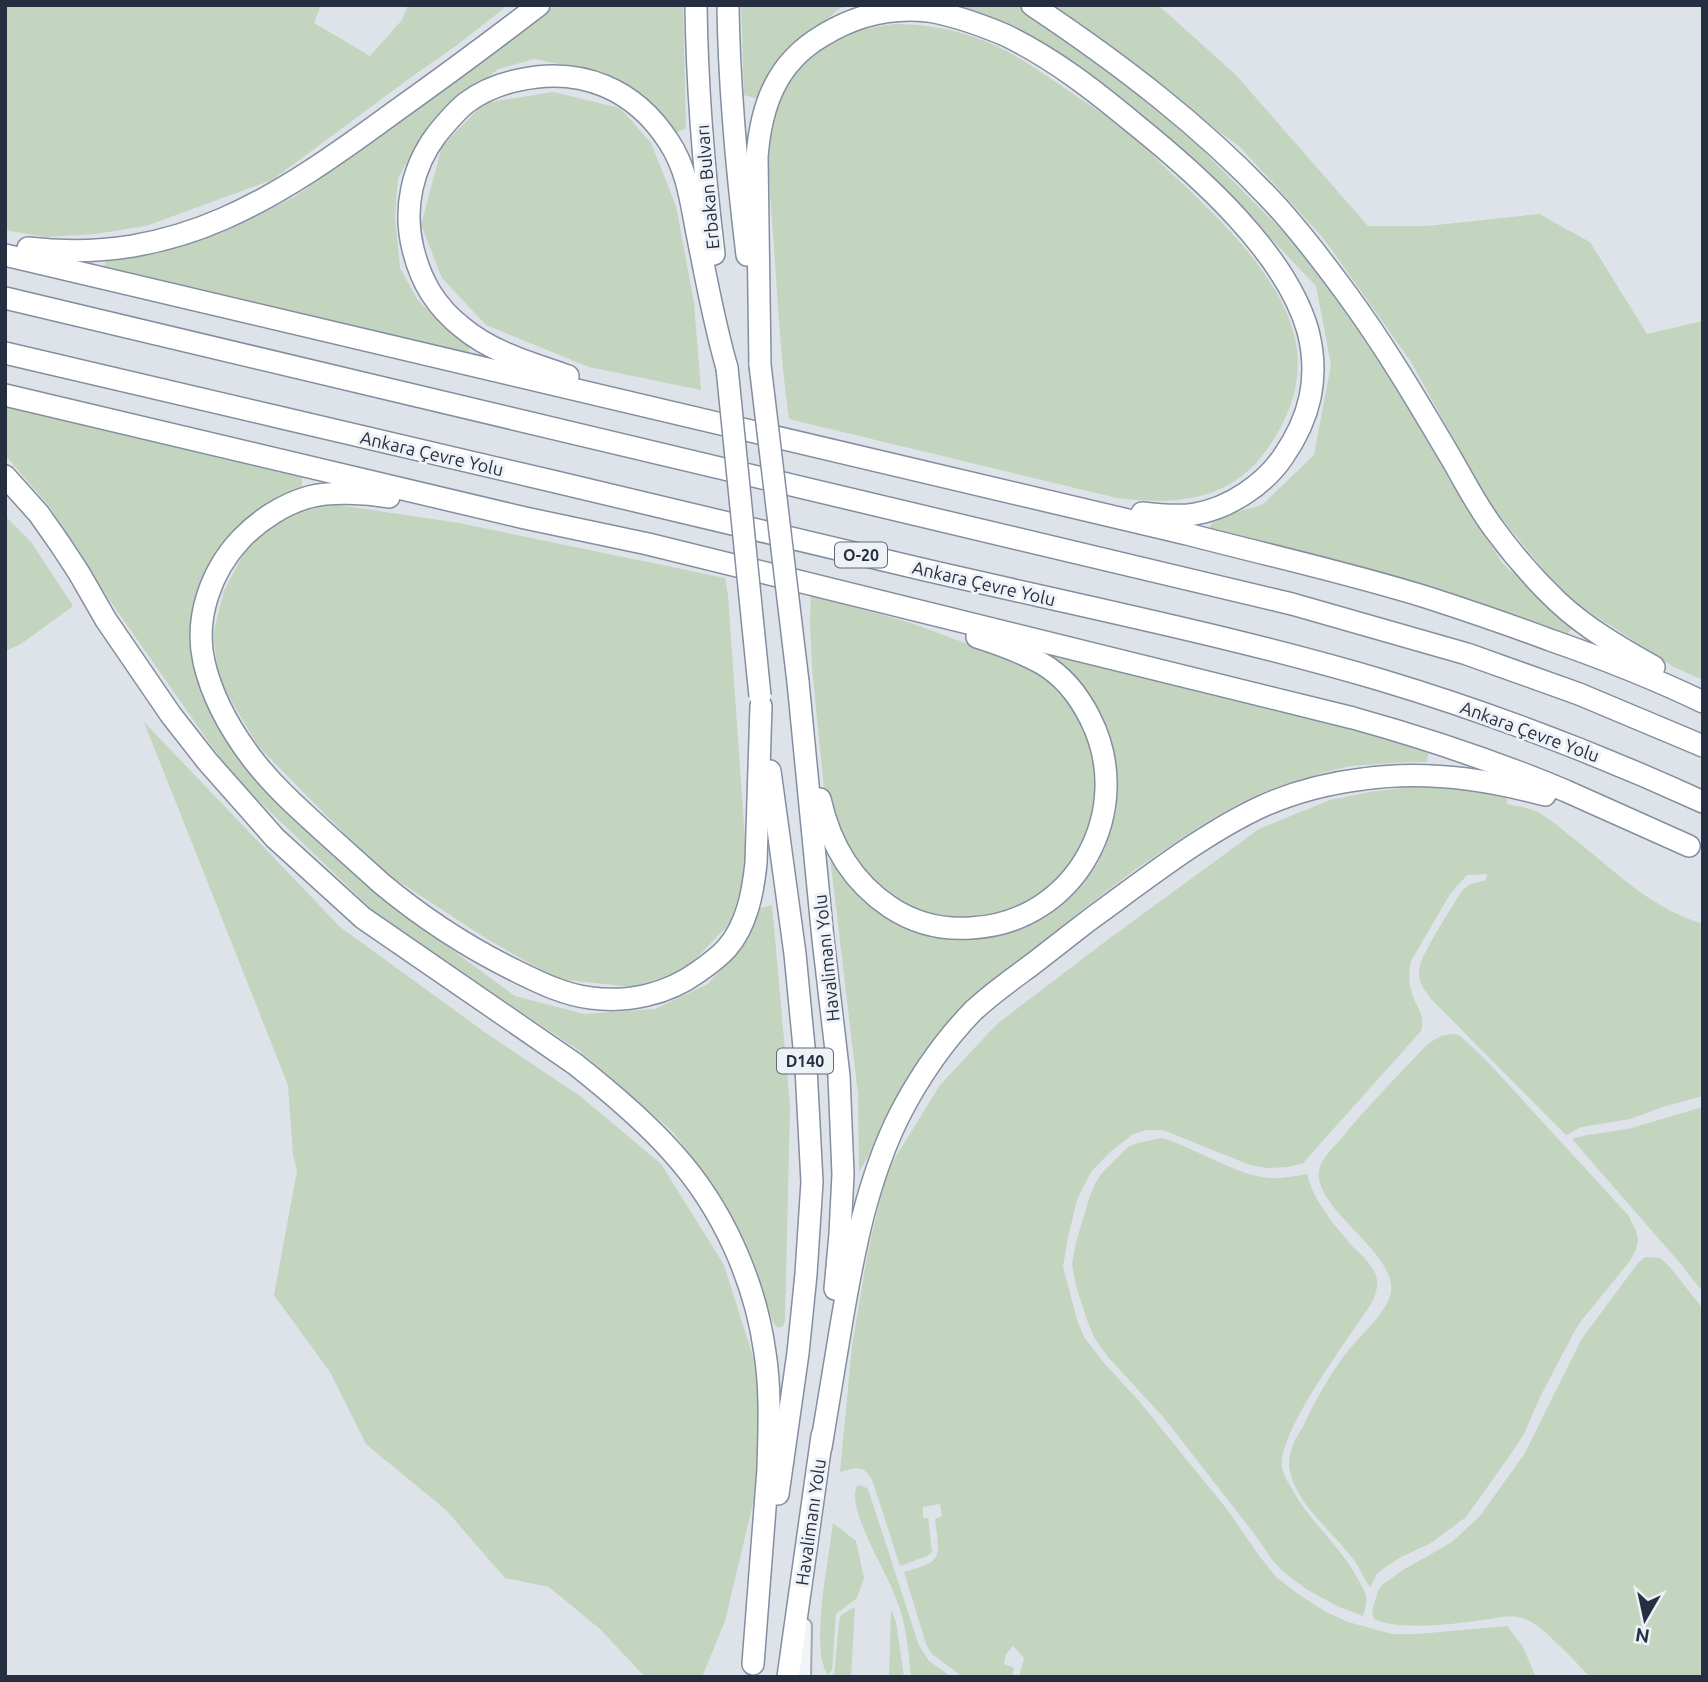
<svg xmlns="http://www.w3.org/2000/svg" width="1708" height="1682" viewBox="0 0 1708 1682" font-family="Ubuntu,sans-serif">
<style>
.green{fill:#c3d4bf}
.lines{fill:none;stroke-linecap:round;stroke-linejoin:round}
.minor-casing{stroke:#a3a9b3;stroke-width:18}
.highway-casing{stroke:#848ea1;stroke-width:24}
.minor{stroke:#f1f3f7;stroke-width:14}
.highway{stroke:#fff;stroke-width:21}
.highway-bridge-casing{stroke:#848ea1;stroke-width:24;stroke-linecap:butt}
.highway-bridge{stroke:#fff;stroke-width:21}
.labels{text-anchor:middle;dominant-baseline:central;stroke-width:6;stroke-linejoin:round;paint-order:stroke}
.shield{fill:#eef1f6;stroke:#626977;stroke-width:2}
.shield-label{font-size:16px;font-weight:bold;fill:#262f41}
.street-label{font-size:18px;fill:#262f41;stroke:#eef1f6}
</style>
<rect width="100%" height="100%" fill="#dee2e9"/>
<g class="green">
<path d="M5,5H321L314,23L370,56L402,20L408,5H508L457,45L410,78L272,180L146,226L95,234L45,237L5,230Z"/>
<path d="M556,5H683L686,128L676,133L649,103L605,73L534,59L498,69L428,126L398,178L395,217L400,268L417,299L445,328L470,340L469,352L104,269L106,258L165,251L223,232L296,196Z"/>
<path d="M741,5H855L840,8L791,49L759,99L744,95Z"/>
<path d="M954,5H1022L1162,109L1320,269L1400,391L1450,481L1503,564L1573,628L1564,637L1208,532L1214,518L1262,505L1314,455L1331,365L1316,286L1202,166L1038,40L960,6Z"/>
<path d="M1051,5H1158L1236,75L1368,226H1427L1539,214L1590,242L1647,334L1703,321V680L1674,667L1565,596L1489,503L1411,362L1324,239L1240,147Z"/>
<path d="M894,24C925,24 954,29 982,40C1010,50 1036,69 1060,85C1083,101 1108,116 1130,134C1145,146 1158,161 1172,174C1218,217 1280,275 1295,338C1304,380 1290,418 1265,452C1228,502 1175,505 1117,498L789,419C781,362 778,305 774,248C772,211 766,167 770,131C772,116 778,98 786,85C800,63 827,42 852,33C866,28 880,26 894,24Z"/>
<path d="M553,92L620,108L651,143L676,206L694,303L701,390L589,367L486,325L442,278L421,225L442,146L484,103Z"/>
<path d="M5,405L302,476V491L199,592L191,652L224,734L313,837L403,914L515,996L584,1014L655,1009L708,984L742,945L754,910L772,905L790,1106L785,1321L783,1326L778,1328L774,1324L726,1205L673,1132L580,1051L385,922L232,775L101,588L49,506L5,455Z"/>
<path d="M325,503L459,523L725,578L728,596L747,868L730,923L686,969L633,987L557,979L487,939L378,868L258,746L219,680L213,634L224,591L249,543L282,517Z"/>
<path d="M5,516L31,542L73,606L21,644L5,651Z"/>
<path d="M811,595L911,623L1011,660L1038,675L1048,682L1068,703L1077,716L1085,730L1093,760L1095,802L1090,831L1067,871L1020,911L940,922L873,890L828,811L824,789L812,667L810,621Z"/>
<path d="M1046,646L1429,748L1427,762H1407L1350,766L1321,773L1261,793L1236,805L1198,827L1136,869L1079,912L942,1033L859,1172L858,1094L829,848L873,908L910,925L952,935H996L1039,919L1078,888L1098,863L1112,826L1116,812L1117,776L1109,743L1043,658Z"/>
<path d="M144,722L340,927L486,1033L580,1096L661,1164L724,1265L761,1382L756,1491L725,1621L702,1677H645L600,1629L549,1587L505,1578L446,1510L366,1444L330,1372L274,1295L297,1171L293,1155L288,1085Z"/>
<path d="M1444,786L1506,792L1507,804C1515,806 1525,807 1533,810C1548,816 1561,829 1573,838C1615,871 1650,908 1703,924V1096L1666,1106L1630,1119L1581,1127L1566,1135L1432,1000C1425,991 1418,982 1419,970C1420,956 1452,907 1461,892L1469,885L1486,880L1487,874L1467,875L1450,894L1411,961C1408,974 1409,987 1414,999C1419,1011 1425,1017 1421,1031L1303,1163L1288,1167L1268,1168L1250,1165L1163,1130H1146L1133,1134L1110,1152L1091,1172L1077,1200L1068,1237L1063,1267L1078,1323L1084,1337L1105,1364L1138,1400L1226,1508L1260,1557L1277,1578L1301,1596L1324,1611L1348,1622L1392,1634H1418L1507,1626L1522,1645L1536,1677H1019L1024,1658L1013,1646L1006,1654L1004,1664L1014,1668L1012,1677H963L932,1654L926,1644L904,1572C913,1569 924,1567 931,1562C943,1555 936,1531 935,1519L942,1516L940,1504L923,1507V1518H928L932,1552L927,1556L900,1566L873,1482C864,1464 857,1467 840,1472L852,1346L868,1251L887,1171L940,1085L997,1024L1102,944L1259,829L1330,800L1370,792L1408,787Z"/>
<path d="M1452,1034L1459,1035L1483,1057L1628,1215L1636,1231L1638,1240L1636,1249L1630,1261L1581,1321L1573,1334L1540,1397L1524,1434L1508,1458L1466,1517L1431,1543L1401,1557L1384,1568L1377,1574L1370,1587C1364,1579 1360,1568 1354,1560C1334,1533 1300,1508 1291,1475C1288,1467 1289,1456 1292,1448C1294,1440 1300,1432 1304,1425C1316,1399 1330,1374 1347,1352C1360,1336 1388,1311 1391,1292C1397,1253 1314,1209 1319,1172C1320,1160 1331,1150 1339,1141C1367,1107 1398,1075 1429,1043L1441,1036Z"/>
<path d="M1703,1107V1292L1679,1262L1572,1139L1587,1135L1628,1129Z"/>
<path d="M1161,1138C1198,1148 1231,1174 1269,1178C1282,1179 1295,1176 1307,1174C1314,1202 1334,1224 1352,1246C1361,1255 1375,1266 1377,1280C1379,1297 1365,1313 1355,1327C1337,1355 1278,1435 1282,1467C1283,1474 1287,1481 1291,1487C1309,1522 1341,1546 1359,1581C1361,1586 1365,1591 1366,1596C1367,1602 1365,1610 1363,1616L1337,1606L1306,1589L1285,1573L1273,1561L1256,1536L1165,1419L1108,1357L1095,1339L1088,1323L1076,1286L1072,1264L1076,1242L1090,1196L1095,1184L1101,1174L1128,1147L1138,1143Z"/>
<path d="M1645,1257L1660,1258L1669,1266L1703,1309V1677H1590C1577,1663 1541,1624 1525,1619C1511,1613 1497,1618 1482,1620C1455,1624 1399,1631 1374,1619L1372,1611L1378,1591L1382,1585L1403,1570L1452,1542L1480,1516L1493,1498L1525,1453L1581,1340L1638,1263Z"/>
<path d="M861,1485L868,1489L919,1646L929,1661L952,1677H911C909,1656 907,1633 901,1612C897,1602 894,1592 889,1582C880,1561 847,1507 857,1486Z"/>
<path d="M833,1523L856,1541L864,1578L857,1598L836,1614L832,1670L827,1675C825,1668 821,1661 821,1654C817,1614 828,1563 833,1523Z"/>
<path d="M855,1607L851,1677H834L839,1622L841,1615Z"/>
<path d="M891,1610L896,1622L904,1677H889Z"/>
</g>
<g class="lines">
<defs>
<path id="minor" d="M803,1677L804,1626"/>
<g id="highway">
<path d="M696,5C697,88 704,172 714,254"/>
<path d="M728,5C729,89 737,172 747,255"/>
<path d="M1032,5C1119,63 1202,126 1273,202C1298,229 1324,263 1346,293C1385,346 1418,402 1451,458C1465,482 1478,508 1495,530C1514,556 1535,580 1558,602C1586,628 1620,648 1654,667"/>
<path d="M28,248C178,265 277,198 393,113C442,78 491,42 539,5"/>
<path d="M5,255L1187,534C1267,555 1349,573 1429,598C1469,611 1510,625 1550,640C1602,658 1653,678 1703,702"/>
<path d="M5,298L1292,604L1467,654L1579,694L1703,746"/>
<path d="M5,353C189,396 372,439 556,482C676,510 796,540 917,568C1072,604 1228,635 1381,680C1491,713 1598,754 1703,802"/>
<path d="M760,365L757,157C761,106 776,63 822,36C854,16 891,7 928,11C954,15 981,25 1005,35C1053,58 1095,91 1136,125C1198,175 1286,253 1308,331C1320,378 1310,418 1283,457C1264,485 1229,508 1195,514C1178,517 1159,515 1142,513"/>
<path d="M568,376C532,363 493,353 463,328C436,307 421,282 413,249C403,209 412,167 437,134C446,123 455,112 466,103C482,91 499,84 519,80C581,66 635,89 669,142C687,169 691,202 697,233C706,278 714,323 727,368"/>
<path d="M5,395L525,518L648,544L1353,718C1425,738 1497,762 1566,791C1607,809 1648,828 1689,846"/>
<path d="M5,476L39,514L60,544L79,573L106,620L171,715L207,761L275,838L363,918L575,1064C609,1091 644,1120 673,1153C722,1207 755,1280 765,1353C771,1391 769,1431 768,1469L753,1664"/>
<path d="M389,497C366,493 331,491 309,497C284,504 259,520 241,539C211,571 194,618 204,662C212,697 230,729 251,757C272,785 297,807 322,830C342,848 362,866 382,884C423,918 469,948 516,971C540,983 565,995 591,998C628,1003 668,994 698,972C708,965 719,957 727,948C747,925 753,892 756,863L761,706"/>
<path d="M798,682L823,939L839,1076L843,1174L840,1234L835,1289"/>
<path d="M770,771L795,954L806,1068L812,1182L806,1274L798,1353L778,1494"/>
<path d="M820,799C830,844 851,881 890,907C914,923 942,930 971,928C1076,923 1137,810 1090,718C1079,696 1062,675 1041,663C1021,652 999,644 977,637"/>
<path d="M821,1447C828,1405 835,1363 842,1320C854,1250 867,1181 899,1116C918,1079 944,1041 973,1011C991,994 1011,980 1030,966C1051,950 1071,934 1092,918C1146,879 1205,832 1265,805C1295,792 1330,783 1363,779C1423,770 1487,779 1545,795"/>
<path d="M788,1677L822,1436"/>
</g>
</defs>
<use href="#minor" class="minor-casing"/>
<use href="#highway" class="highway-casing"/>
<use href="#minor" class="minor"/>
<use href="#highway" class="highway"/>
<defs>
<g id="highway-bridge">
<path d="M760,365L798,682"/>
<path d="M727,368L760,696"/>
</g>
</defs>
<use href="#highway-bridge" class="highway-bridge-casing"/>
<use href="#highway-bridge" class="highway-bridge"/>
</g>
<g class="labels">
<g class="shield">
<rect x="835" y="542.5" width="52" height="25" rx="5"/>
<rect x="777" y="1048.5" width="56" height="25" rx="5"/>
</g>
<g class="shield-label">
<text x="861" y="555">O-20</text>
<text x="805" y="1061">D140</text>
</g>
<g class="street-label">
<text transform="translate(707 187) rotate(-95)">Erbakan Bulvarı</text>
<text transform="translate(432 453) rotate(13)">Ankara Çevre Yolu</text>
<text transform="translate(984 583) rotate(13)">Ankara Çevre Yolu</text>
<text transform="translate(1530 731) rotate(20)">Ankara Çevre Yolu</text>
<text transform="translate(826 958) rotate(-96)">Havalimanı Yolu</text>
<text transform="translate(810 1522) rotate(-82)">Havalimanı Yolu</text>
</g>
</g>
<rect width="1708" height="1682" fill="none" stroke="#262f41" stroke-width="14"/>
<g transform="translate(1645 1619) rotate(189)" stroke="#eef1f6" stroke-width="5" paint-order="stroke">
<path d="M0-5L12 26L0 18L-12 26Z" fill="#262f41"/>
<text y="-10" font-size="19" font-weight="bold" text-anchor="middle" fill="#262f41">N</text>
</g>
</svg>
